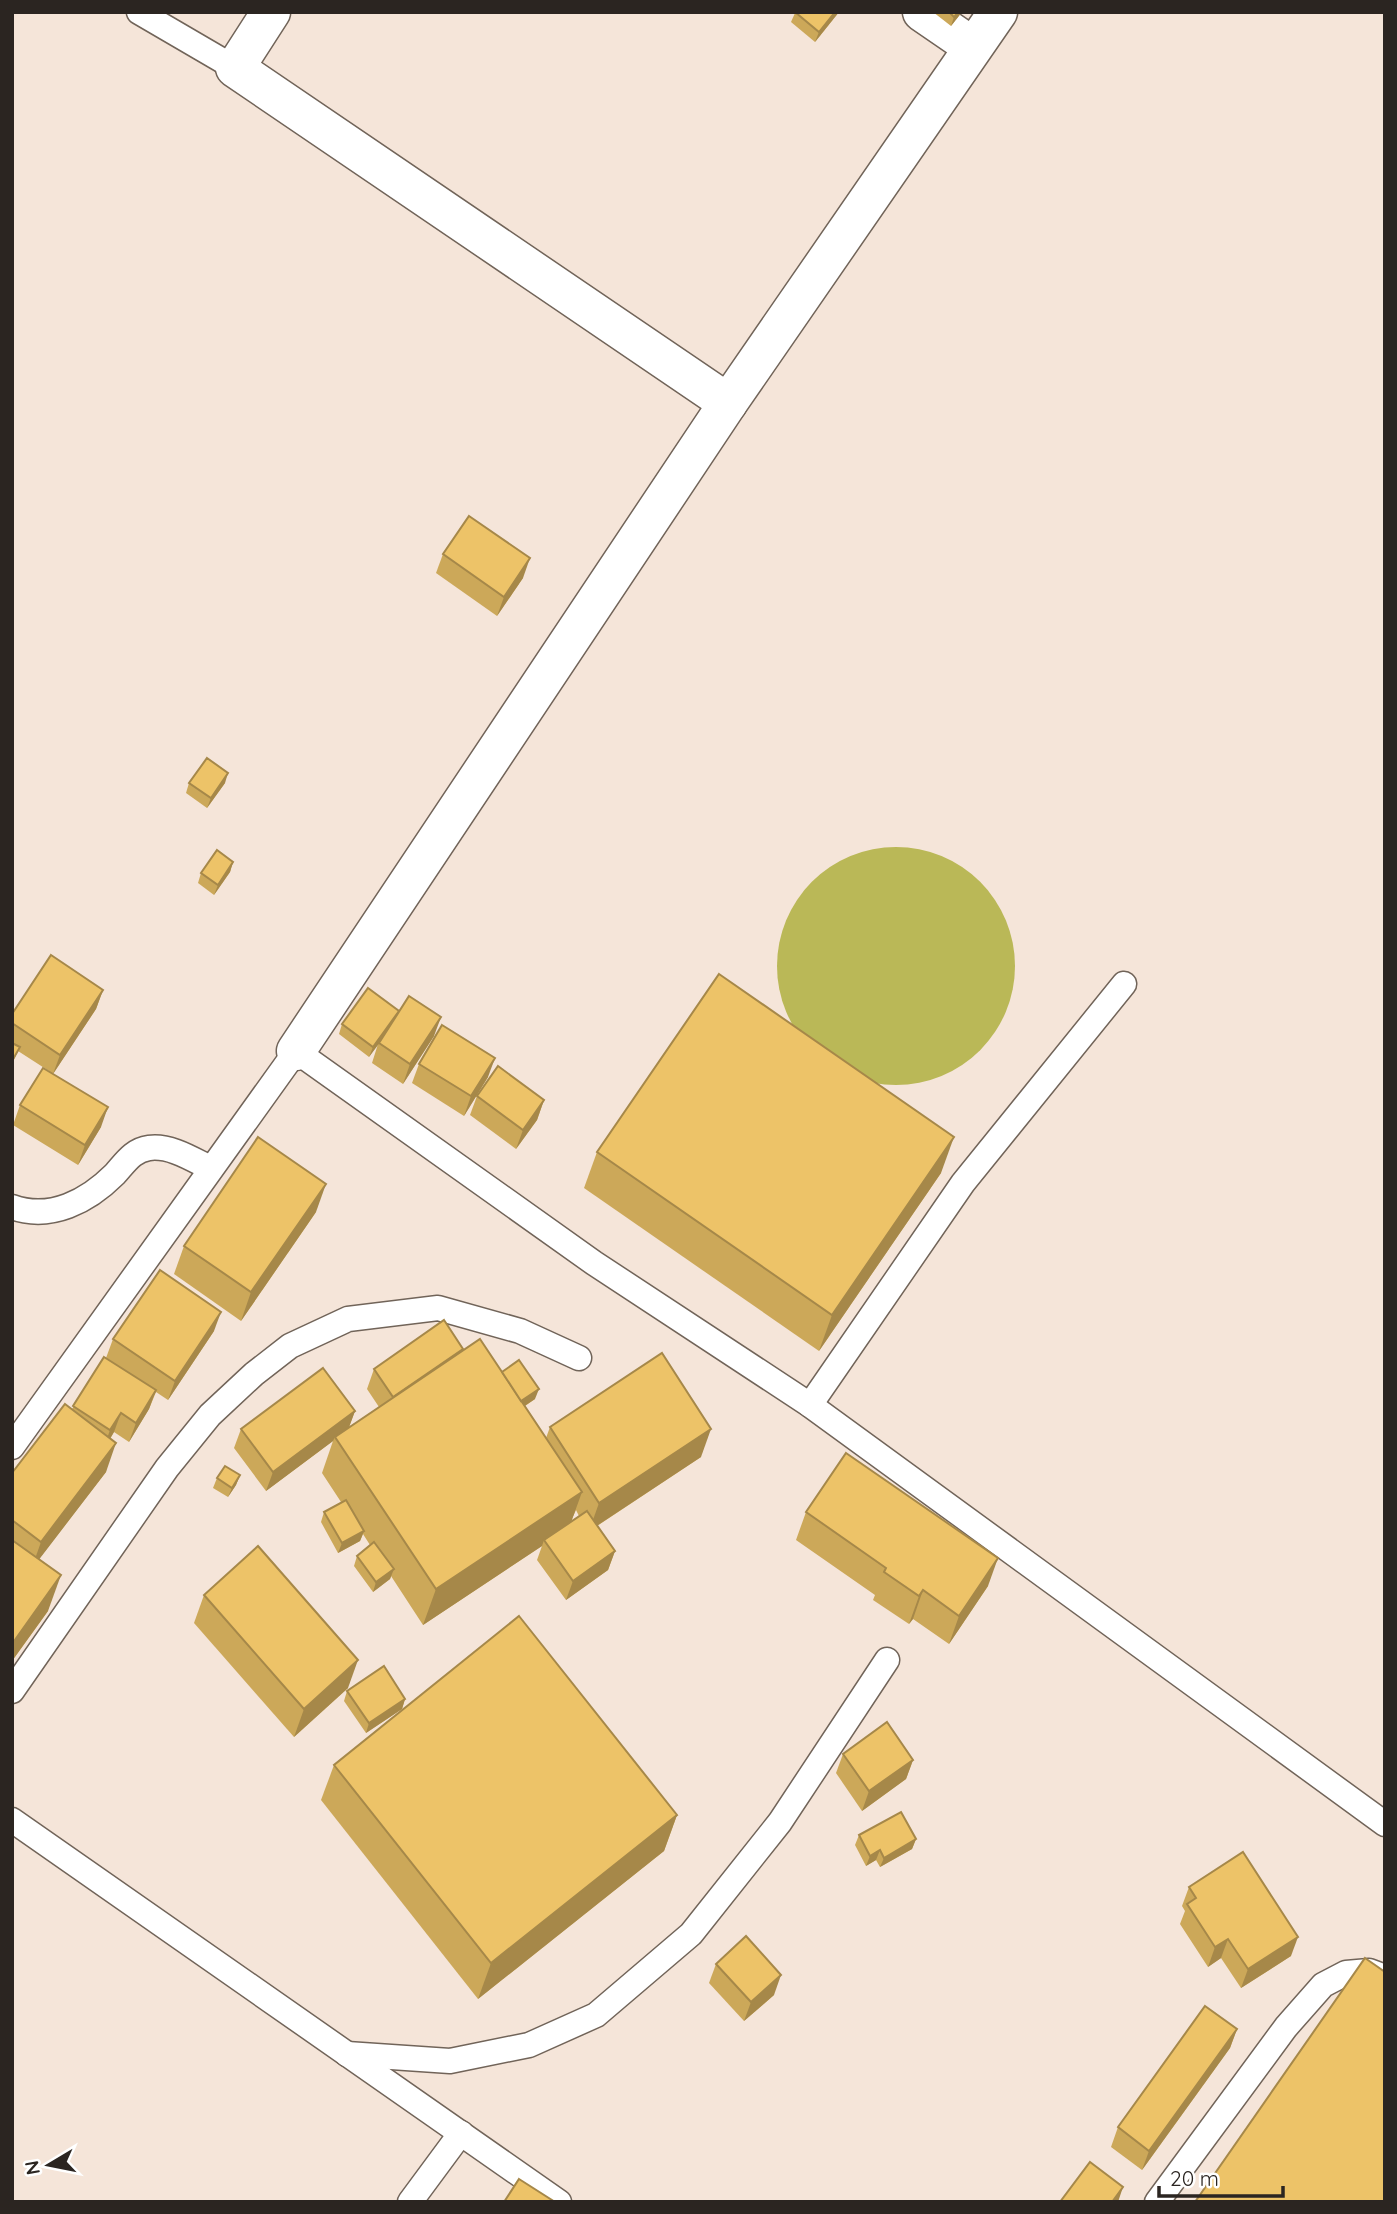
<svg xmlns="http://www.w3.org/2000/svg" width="1397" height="2214" viewBox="0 0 1397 2214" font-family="Quicksand,sans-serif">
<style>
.water{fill:#bab857}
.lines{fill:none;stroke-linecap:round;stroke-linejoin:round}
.lane-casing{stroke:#716459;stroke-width:27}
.street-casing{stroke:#716459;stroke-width:41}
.lane{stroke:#fff;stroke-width:24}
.street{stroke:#fff;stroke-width:38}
.wall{fill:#cca859;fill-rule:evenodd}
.shaded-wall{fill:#a68849}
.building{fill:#edc368;stroke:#a68849;stroke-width:2}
</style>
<rect width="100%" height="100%" fill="#f5e5d9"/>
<circle class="water" cx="896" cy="966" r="119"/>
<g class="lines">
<defs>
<g id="lane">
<path d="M139,12L235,68"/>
<path d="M12,1207C51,1221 88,1201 115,1174C125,1163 133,1150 149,1148C170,1145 192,1159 210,1168"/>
<path d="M810,1405L963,1183L1124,984"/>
<path d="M12,1447L296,1051L594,1263L810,1405L1385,1824"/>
<path d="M12,1691L167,1468L210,1415L254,1374L290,1346L348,1319L438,1308L520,1331L579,1358"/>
<path d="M12,1820L559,2202"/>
<path d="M347,2054L450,2061L529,2045L596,2015L691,1934L780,1822L887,1660"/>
<path d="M410,2202L461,2133"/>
<path d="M1157,2202L1286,2027L1323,1985L1346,1973L1369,1971L1385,1977"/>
</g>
<g id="street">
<path d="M271,12L235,68L728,403"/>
<path d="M922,12L973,47"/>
<path d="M296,1051L728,403L998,12"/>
</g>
</defs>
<use href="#lane" class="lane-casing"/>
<use href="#street" class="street-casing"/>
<use href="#lane" class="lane"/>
<use href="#street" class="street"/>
</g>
<g class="wall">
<path d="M839,12L815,42L791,22L795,13Z"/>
<path d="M933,12H962L951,26Z"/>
<path d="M443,554L523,578L497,616L436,573Z"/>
<path d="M189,783H225L207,808L186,793Z"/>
<path d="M233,862L230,872L214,895L198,883L201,873Z"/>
<path d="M103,990L96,1009L53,1074L101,1127L78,1165L13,1125L20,1105L49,1071L18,1051L12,1064V1014Z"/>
<path d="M342,1024L434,1036L403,1084L372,1063L378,1044L369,1057L339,1034Z"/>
<path d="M419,1064L488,1077L464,1116L412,1083Z"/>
<path d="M477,1096L544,1100L537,1120L516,1149L470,1115Z"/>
<path d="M597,1152L941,1173L819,1351L584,1188Z"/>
<path d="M316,1212L241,1321L174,1274L184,1246Z"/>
<path d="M214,1331L168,1400L156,1392L149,1409L129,1442L114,1432L110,1439L106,1472L39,1559L48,1611L12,1661V1473L72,1409L106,1358L113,1339Z"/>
<path d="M462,1351L502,1372L535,1399L525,1406L546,1438L550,1427L701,1457L597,1526L615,1551L608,1570L566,1600L537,1560L542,1546L423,1625L391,1576L390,1579L373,1592L354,1566L357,1556L370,1545L363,1534L360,1541L338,1553L321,1522L324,1512L341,1502L322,1473L333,1441L266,1491L234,1448L241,1429L355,1411L349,1427L379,1407L367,1389L374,1369ZM576,1510L579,1516L571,1521Z"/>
<path d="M240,1475L236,1485L228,1497L213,1488L217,1478Z"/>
<path d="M806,1512L988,1586L949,1644L913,1619L909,1624L873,1600L875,1595L796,1540Z"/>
<path d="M204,1595L348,1688L294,1737L194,1623Z"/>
<path d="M347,1691L405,1699L402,1709L366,1733L344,1701Z"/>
<path d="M843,1754L913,1760L906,1779L862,1811L836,1773Z"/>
<path d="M334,1765L677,1815L664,1851L478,1999L321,1800Z"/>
<path d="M859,1835L916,1839L912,1849L880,1867L876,1860L866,1866L855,1845Z"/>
<path d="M1189,1887L1291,1956L1241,1988L1221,1958L1208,1967L1180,1924L1185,1911L1182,1906Z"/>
<path d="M716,1964L774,1995L744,2021L709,1983Z"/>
<path d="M1237,2029L1230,2048L1142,2170L1111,2147L1118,2127Z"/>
</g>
<g class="shaded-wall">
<path d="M835,12H839L815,42L819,32Z"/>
<path d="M958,12H962L951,26L954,17Z"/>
<path d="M530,558L523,578L497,616L504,597Z"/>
<path d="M228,773L225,783L207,808L211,798Z"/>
<path d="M233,862L230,872L214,895L218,885Z"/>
<path d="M103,990L96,1009L53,1074L60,1055Z"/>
<path d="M399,1011L396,1021L369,1057L373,1047Z"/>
<path d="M441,1017L434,1036L403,1084L410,1064Z"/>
<path d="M495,1058L488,1077L464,1116L471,1096Z"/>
<path d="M544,1100L537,1120L516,1149L523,1130Z"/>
<path d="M108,1107L101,1127L78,1165L85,1145Z"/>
<path d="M954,1137L941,1173L819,1351L832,1315Z"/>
<path d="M326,1184L316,1212L241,1321L251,1292Z"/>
<path d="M221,1312L214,1331L168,1400L175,1381Z"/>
<path d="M539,1389L535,1399L511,1415L515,1406Z"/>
<path d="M156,1390L149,1409L129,1442L136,1423Z"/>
<path d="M355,1411L348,1430L335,1437L333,1441L266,1491L273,1472Z"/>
<path d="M121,1413L114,1432L103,1450L110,1430Z"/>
<path d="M711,1429L701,1457L589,1531L599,1503Z"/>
<path d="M116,1443L106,1472L31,1570L41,1542Z"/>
<path d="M240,1475L236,1485L228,1497L232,1488Z"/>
<path d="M582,1492L569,1528L544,1540L542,1546L423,1625L436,1589Z"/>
<path d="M364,1531L360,1541L338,1553L342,1543Z"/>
<path d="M615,1551L608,1570L566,1600L573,1581Z"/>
<path d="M998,1558L988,1586L949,1644L959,1616Z"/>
<path d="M394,1569L390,1579L373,1592L376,1582Z"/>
<path d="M61,1575L48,1611L12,1661V1644Z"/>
<path d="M923,1590L913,1619L909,1624L919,1596Z"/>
<path d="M358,1660L348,1688L294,1737L304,1709Z"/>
<path d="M405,1699L402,1709L366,1733L369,1723Z"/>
<path d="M913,1760L906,1779L862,1811L869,1791Z"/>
<path d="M677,1815L664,1851L478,1999L491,1963Z"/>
<path d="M916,1839L912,1849L880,1867L884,1858Z"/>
<path d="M880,1850L876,1860L866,1866L870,1856Z"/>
<path d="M1298,1937L1291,1956L1241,1988L1248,1969Z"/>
<path d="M1228,1939L1221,1958L1208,1967L1215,1947Z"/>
<path d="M781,1975L774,1995L744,2021L751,2002Z"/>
<path d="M1237,2029L1230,2048L1142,2170L1149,2151Z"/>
<path d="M1123,2187L1118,2202H1112Z"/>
</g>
<g class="building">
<path d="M795,12H835L819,32Z"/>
<path d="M949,12H958L954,17Z"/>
<path d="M469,516L530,558L504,597L443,554Z"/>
<path d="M207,758L228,773L211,798L189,783Z"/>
<path d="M217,850L233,862L218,885L201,873Z"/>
<path d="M51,955L103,990L60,1055L12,1023V1014Z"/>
<path d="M719,974L954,1137L832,1315L597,1152Z"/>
<path d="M368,988L399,1011L373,1047L342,1024Z"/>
<path d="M409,996L441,1017L410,1064L379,1043Z"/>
<path d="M442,1025L495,1058L471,1096L419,1064Z"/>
<path d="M12,1043L20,1047L12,1061Z"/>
<path d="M498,1066L544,1100L523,1130L477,1096Z"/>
<path d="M43,1068L108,1107L85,1145L20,1105Z"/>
<path d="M258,1137L326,1184L251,1292L184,1246Z"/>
<path d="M160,1270L221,1312L175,1381L113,1339Z"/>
<path d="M444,1320L463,1349L393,1397L374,1369Z"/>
<path d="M480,1339L582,1492L436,1589L335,1437Z"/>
<path d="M662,1353L711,1429L599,1503L550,1427Z"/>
<path d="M104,1357L156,1390L136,1423L121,1413L110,1430L73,1406Z"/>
<path d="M519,1360L539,1389L521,1401L502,1372Z"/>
<path d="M323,1368L355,1411L273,1472L241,1429Z"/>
<path d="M65,1404L116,1443L41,1542L12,1520V1473Z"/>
<path d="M846,1453L998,1558L959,1616L923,1590L919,1596L884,1572L886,1568L806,1512Z"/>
<path d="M225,1466L240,1475L232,1488L217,1478Z"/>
<path d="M346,1500L364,1531L342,1543L324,1512Z"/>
<path d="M587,1511L615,1551L573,1581L544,1540Z"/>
<path d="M12,1540L61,1575L12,1644Z"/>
<path d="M374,1542L394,1569L376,1582L357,1556Z"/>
<path d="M258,1546L358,1660L304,1709L204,1595Z"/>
<path d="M519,1616L677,1815L491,1963L334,1765Z"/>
<path d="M384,1666L405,1699L369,1723L347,1691Z"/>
<path d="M887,1722L913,1760L869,1791L843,1754Z"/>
<path d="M901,1812L916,1839L884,1858L880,1850L870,1856L859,1835Z"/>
<path d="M1243,1852L1298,1937L1248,1969L1228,1939L1215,1947L1187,1904L1196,1898L1189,1887Z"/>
<path d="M746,1936L781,1975L751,2002L716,1964Z"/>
<path d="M1365,1958L1385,1972V2202H1195Z"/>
<path d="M1205,2006L1237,2029L1149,2151L1118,2127Z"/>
<path d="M1090,2162L1123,2187L1112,2202H1060Z"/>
<path d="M519,2179L555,2202H504Z"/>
</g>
<rect width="1397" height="2214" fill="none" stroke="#2b2521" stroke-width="28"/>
<g transform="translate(49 2165) rotate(260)" stroke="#ffffff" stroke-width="5" paint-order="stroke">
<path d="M0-5L12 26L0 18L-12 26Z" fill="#2b2521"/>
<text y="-10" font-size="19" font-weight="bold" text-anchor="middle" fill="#2b2521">N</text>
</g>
<path d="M1159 2186v10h124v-10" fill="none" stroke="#2b2521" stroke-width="3.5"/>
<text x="1170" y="2186" font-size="21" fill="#2b2521" stroke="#ffffff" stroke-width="5" paint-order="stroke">20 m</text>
</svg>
